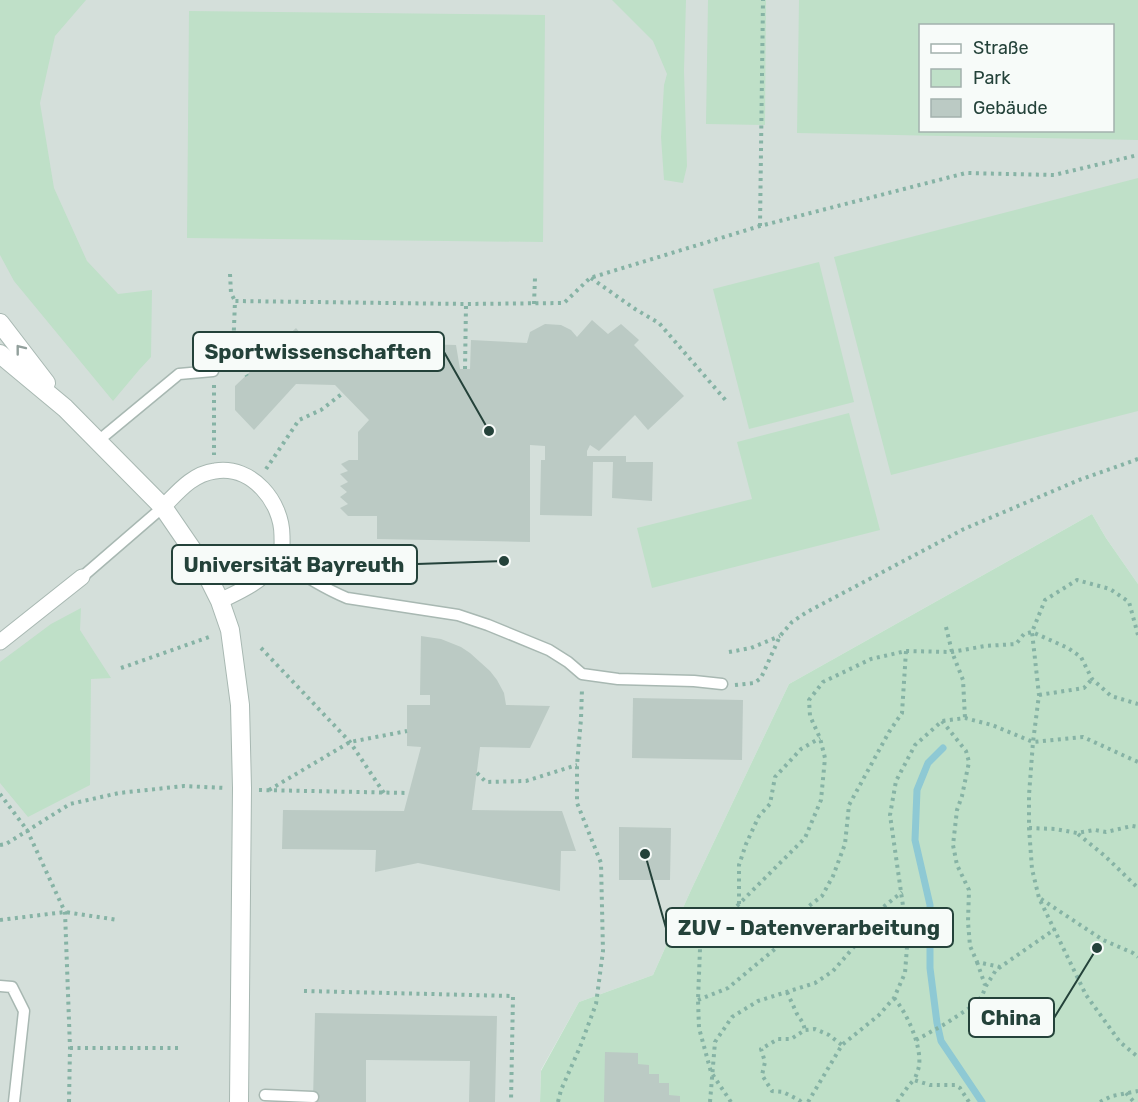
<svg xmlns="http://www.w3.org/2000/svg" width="1138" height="1102" viewBox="0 0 1138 1102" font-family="Rubik,sans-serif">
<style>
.built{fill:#d4dfda;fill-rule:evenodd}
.green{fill:#bfe0c8;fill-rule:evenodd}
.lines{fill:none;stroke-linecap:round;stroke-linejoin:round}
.stream{stroke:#8ec9d4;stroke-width:7}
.building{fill:#bbcac4}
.service-casing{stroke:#a8b8b2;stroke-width:13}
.pedestrian-casing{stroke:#a8b8b2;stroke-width:17}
.minor-casing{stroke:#a8b8b2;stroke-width:20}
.path{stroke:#86b3a5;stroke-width:4;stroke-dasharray:3 4.5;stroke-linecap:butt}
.service{stroke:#fff;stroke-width:10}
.pedestrian{stroke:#fff;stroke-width:15}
.minor{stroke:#fff;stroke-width:18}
.oneway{stroke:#92a09c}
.leader{fill:none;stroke:#24423a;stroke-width:2}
.callout-dot{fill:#24423a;stroke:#f7fbf9;stroke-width:2}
.callout{fill:#f7fbf9;stroke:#24423a;stroke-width:2}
.callout-label{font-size:21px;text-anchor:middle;font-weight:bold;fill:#24423a}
</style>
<rect width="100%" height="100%" fill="#e6efeb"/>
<path class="built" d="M0,0H1138V584L1106,538L1092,514L789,684L691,890L653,975L579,1002L541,1070L540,1102H0ZM920,26H1112V130H920Z"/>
<g class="green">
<path d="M0,0H86L55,36L40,103L54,188L87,261L118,294L152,290L151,357L139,370L113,401L14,281L0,255Z"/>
<path d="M612,0H686L684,71L687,166L683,183L664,180L661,137L664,85L667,74L653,41Z"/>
<path d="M708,0H766L765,125L706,124Z"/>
<path d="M799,0H1138V140L797,133ZM920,26H1112V130H920Z"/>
<path d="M189,11L545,15L543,242L187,238Z"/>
<path d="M1138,178V411L891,475L834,257Z"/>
<path d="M819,262L854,402L749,429L713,289Z"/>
<path d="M849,413L880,530L652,588L637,528L752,499L737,442Z"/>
<path d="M1092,514L1106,538L1138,584V1102H540L541,1071L579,1002L653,975L691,890L789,684Z"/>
<path d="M81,608L80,630L111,678L91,679L90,785L28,817L0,783V662L51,624Z"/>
</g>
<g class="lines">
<path class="stream" d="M943,748L928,763L917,790L915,840L930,905V968L937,1023L941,1041L982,1102"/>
</g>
<g class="building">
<path d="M592,320L608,334L621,324L639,340L634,345L684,396L648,430L635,415L599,451L590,445L587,451V456H626V462H653L652,501L612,498L613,462H593L592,516L540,515L541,460H545V446L530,445V542L377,539V516H348L340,508L348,504L340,497L347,492L340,486L348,482L340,474L348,471L341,464L349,460H358V432L369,420L335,385L296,384L254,430L235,410V386L296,328L307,341L456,345L460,369H470L471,340L527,343L530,332L545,324L561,325L571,330L577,337Z"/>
<path d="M421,636L441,639L461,647L470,653L490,671L497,680L504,693L506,705L550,706L530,748L480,747L472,810L562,811L576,851H561L560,891L418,863L375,872L376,850L282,849L283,810L404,811L421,747L407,746V705H430V695H420Z"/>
<path d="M633,698L743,700L742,760L632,758Z"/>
<path d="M619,827L671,828L670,880H619Z"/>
<path d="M315,1013L497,1016L495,1102H469L470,1061L366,1060V1102H313Z"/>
<path d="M605,1052L638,1053V1064L649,1065V1074H659V1083H669V1095L680,1096V1102H604Z"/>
</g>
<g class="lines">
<defs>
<g id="service">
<path d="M98,441L179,374L213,371"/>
<path d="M280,559C301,574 323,588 347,598L458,615L488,625L549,650L568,662L582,674L618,679L694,681L722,684"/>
<path d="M82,577L163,507"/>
<path d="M0,986L12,987L24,1011L14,1102"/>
<path d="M265,1095L313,1097"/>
</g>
<g id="pedestrian">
<path d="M163,507C178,492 192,474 215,471C252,465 282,502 282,536C282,543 283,553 279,559C278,562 275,564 273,566C259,583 240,591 220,601"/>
<path d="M0,642L82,577"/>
</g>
<g id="minor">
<path d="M0,323L46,383"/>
<path d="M0,354L65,408L163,507L200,561L220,601L230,630L240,705L242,788L239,1102"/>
</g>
</defs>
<use href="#service" class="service-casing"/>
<use href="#pedestrian" class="pedestrian-casing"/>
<use href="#minor" class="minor-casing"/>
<g class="path">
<path d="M760,226L763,0"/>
<path d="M230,274L231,293L235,301"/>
<path d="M591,278L635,309L659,323L728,403"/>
<path d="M534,304L535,278"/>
<path d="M233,353L235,301L466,304L564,303L590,278L760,226L966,173L1054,175L1138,155"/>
<path d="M224,361L233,353L247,376"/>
<path d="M465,369L466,304"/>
<path d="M214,385V455"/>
<path d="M266,469L299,420L321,410L343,393"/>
<path d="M946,627L952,652L963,680L965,718"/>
<path d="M1138,635L1129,602L1110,589L1077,580L1045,600L1032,632L1039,695L1033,742L1029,795V828L1032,869L1039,898L1086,995L1120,1042L1138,1057"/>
<path d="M261,648L350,742L384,793"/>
<path d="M729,652L751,648L780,636"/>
<path d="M121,668L212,636"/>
<path d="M735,685L754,683L761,678L780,636L792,622L807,612L964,529L1079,480L1138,459"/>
<path d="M1039,695L1084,688L1092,679"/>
<path d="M942,721L966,751L969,762L962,796L957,810L953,845L957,865L969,890L968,922L970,946L977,962L1000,967"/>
<path d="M477,773L486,782L526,781L577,765"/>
<path d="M259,790L408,793"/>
<path d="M269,790L350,742L407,731"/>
<path d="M0,794L27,830L65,912L70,1048L69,1102"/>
<path d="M1029,828L1055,829L1077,833L1095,830L1106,832L1132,826L1138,827"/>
<path d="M1078,834L1105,856L1138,888"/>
<path d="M0,845L6,844L70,804L119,793L184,786L225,788"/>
<path d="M1041,899L1103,940L1133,953L1138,957"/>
<path d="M739,904V865L746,844L759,816L770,804L775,777L801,749L820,738"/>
<path d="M0,920L65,912L118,920"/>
<path d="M977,962L985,985"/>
<path d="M304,991L513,996L511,1102"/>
<path d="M787,992L797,1014L803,1023L805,1030"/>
<path d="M894,998C907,1013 922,1046 919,1066C918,1071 916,1076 914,1080L930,1085H955L960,1088L969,1102"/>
<path d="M698,1000L728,988L781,944L791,929L796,916L822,896L833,876L845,844L849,805L889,732L902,713L906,651"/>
<path d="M916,1040L945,1024L974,1005L982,996L986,986L996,970L1055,929"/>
<path d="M70,1048H180"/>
<path d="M1126,1093L1134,1102"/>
<path d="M558,1102L561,1090L580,1047L596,1004L603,951L601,863L577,803V765L581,719L582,689"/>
<path d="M710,1102L715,1042L732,1017L758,1001L815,983L833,971L867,932L876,913L902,892"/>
<path d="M731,1102L711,1072L699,1028L698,1000L700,949L718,925L805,838L821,800L825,758L820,738L810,716L809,700L823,682L871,659L906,651L952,652L985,646L1016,644L1024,634L1032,632L1068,648L1081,657L1092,679L1111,696L1138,704"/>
<path d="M801,1102L799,1100L783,1092L772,1091L762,1075L765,1062L761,1049L778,1039H791L805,1030L815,1029L829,1035L842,1045"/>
<path d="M808,1102L842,1045L879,1015L894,998L905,973L907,947L905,920L890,815L896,781L915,745L942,721L965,718L992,725L1033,742L1083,737L1138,762"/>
<path d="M897,1102L909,1085L914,1080"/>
<path d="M1100,1102L1112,1096L1138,1091"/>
</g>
<use href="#service" class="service"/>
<use href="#pedestrian" class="pedestrian"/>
<use href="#minor" class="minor"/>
</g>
<defs><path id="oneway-chevron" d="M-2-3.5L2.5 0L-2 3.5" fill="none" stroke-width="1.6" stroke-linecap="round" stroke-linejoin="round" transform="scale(1.5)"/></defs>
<use class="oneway" href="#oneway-chevron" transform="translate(20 349) rotate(-128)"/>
<path class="leader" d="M489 431L444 352M504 561L417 564M645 854L666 928M1097 948L1054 1018"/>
<g class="callout-dot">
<circle cx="489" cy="431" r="6"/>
<circle cx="504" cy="561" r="6"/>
<circle cx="645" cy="854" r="6"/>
<circle cx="1097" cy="948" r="6"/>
</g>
<g class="callout">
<rect x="193" y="332" width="251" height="39" rx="6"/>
<rect x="172" y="545" width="245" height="39" rx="6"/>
<rect x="666" y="908" width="287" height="39" rx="6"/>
<rect x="969" y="998" width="85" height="39" rx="6"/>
</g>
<g class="callout-label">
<text x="318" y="359">Sportwissenschaften</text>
<text x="294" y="572">Universität Bayreuth</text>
<text x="809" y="935">ZUV - Datenverarbeitung</text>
<text x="1011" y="1025">China</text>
</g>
<rect x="919" y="24" width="195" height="108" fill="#f7fbf9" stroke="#a3b1ad" stroke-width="1.5"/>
<rect x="931" y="44" width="30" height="9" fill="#ffffff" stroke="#a3b1ad" stroke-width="1.5"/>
<text x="973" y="54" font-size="18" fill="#24423a">Straße</text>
<rect x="931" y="69" width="30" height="18" fill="#bfe0c8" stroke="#a3b1ad" stroke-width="1.5"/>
<text x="973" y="84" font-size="18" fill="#24423a">Park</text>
<rect x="931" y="99" width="30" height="18" fill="#bbcac4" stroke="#a3b1ad" stroke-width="1.5"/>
<text x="973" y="114" font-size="18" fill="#24423a">Gebäude</text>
</svg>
